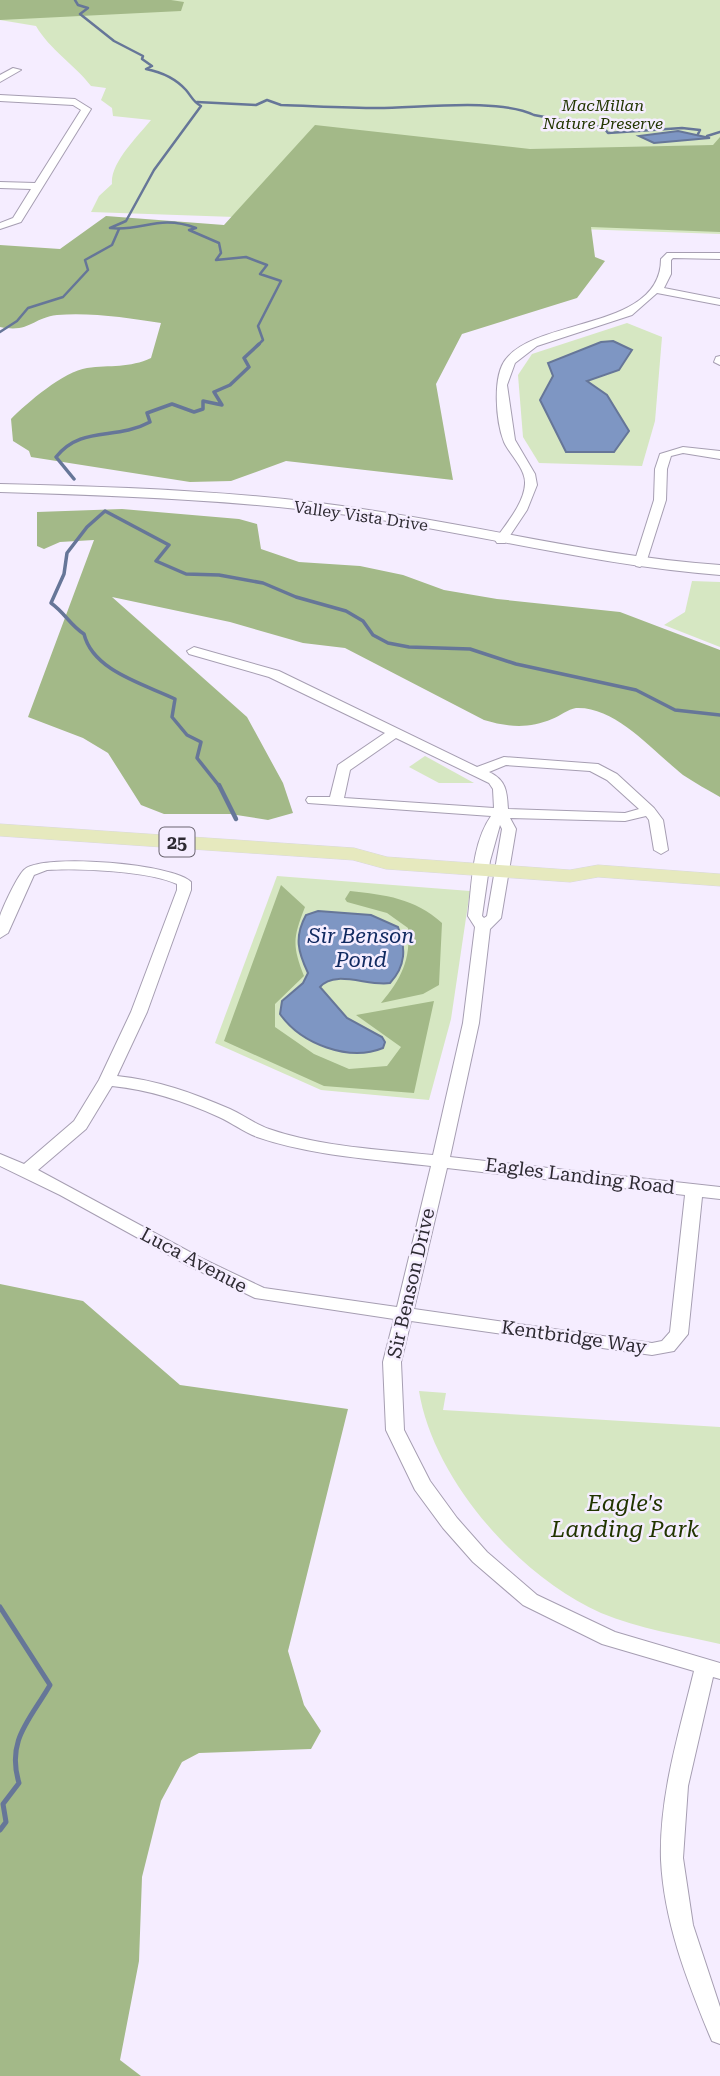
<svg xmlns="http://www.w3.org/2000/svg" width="720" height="2076" viewBox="0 0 720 2076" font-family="'Roboto Serif',serif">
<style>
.green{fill:#d6e7c2}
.forest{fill:#a3b988}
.water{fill:#7e96c3;stroke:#667698;stroke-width:2}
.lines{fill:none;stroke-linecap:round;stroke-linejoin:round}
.stream-far3{stroke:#667698;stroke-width:2.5}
.stream-far2{stroke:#667698;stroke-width:3.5}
.stream-far1{stroke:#667698;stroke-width:4.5}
.stream{stroke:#667698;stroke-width:5}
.minor-casing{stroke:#a69eb2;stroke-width:2}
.tertiary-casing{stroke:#a69eb2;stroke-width:2}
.primary-casing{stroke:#d9d9da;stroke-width:1}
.minor{fill:#fff;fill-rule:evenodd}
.tertiary{fill:#fff;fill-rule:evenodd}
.primary{fill:#e6e9be;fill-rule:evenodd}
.labels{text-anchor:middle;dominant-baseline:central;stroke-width:5;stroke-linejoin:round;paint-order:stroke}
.far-park-label{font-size:16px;font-style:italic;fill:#223500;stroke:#f5edff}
.far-street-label{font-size:16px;fill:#2e2b33;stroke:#f5edff}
.shield{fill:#f5edff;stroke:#6a6570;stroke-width:2}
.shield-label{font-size:18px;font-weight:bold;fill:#2e2b33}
.street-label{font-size:19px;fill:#2e2b33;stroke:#f5edff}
.water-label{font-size:21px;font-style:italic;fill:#112a61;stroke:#f5edff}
.near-park-label{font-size:23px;font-style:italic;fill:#223500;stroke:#f5edff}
</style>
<rect width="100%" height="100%" fill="#f5edff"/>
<g class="green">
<path d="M0,0H720V234L91,212L99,196L112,184C110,163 138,136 151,120L113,116L112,108L101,100L106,88L91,86C74,64 50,50 36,26L0,20Z"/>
<path d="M627,323L662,337L655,421L642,466L539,463L523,437L518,375L532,354Z"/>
<path d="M692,581L720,582V647L664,625L685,612Z"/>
<path d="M425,756L474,783H439L409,767Z"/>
<path d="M277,876L470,891L451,1019L429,1100L321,1090L215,1043Z"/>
<path d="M419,1391L446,1393L443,1410L720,1427V1644C681,1635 639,1629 601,1613C520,1578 433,1479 419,1391Z"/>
</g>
<g class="forest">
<path d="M0,0H171L184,2L181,11L0,20Z"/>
<path d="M315,125L530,149L713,145L720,137V232L591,227L595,257L605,261L577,298L462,334L436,384L453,480L286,461L231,481L190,482L31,457L29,451L13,441L11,419C27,403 64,371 87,368C110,365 130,368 151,358L161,323C129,318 90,312 57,315C32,318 30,333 0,327V245L60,249L106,216L224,225Z"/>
<path d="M122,509L239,519L257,524L261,549L299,562L360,566L403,575L444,590L497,599L620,612L720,650V797C708,790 695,783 683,775C654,752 616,706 576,708C568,709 560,716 552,719C529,729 507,727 484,720L345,648L303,643L230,622L112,597L247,717L283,783L293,813L268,820L230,814H164L141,805L108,753L83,738L28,717L94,540L60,542L44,549L37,546V512Z"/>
<path d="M281,885L305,907C293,938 292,945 304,976L275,1004V1027L314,1054L349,1069L387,1066L401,1047L356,1015L434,1001L414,1093L324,1086L224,1041Z"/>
<path d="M350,891C386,895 414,898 442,923L439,985L423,994L381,1003C401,979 411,960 408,928L387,913L347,902L345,899Z"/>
<path d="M0,1284L83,1301L180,1385L348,1409L288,1651L304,1705L321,1731L311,1749L199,1753L182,1762L161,1801L142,1877L139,1961L120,2060L141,2076H0Z"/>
</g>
<g class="water">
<path d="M678,131L710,138L654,143L639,136Z"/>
<path d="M613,341L632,350L619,370L587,381L607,395L629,431L614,452H566L540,400L553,376L548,363L601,342Z"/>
<path d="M318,911L371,915L398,927C406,948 406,966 390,983C369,987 335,969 320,987L347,1018L382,1037L385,1042L383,1048C349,1062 301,1044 280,1014L282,1001L303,983L308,973C298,952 294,937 306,915Z"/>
</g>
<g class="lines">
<g class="stream-far3">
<path d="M75,0L78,5L88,8L80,14L114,41L143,56L142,59L152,66L146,69C161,72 176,79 186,90C192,97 193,102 201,106L154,170L126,221L110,228C142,232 158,214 196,228L189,230L219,243L221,253L216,260L246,257L267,265L260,274L281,281L258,326L263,340L257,346"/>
<path d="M197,102L256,105L267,100L281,105C313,106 346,108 378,108C419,108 499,98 534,115L604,128L608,133L682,128L700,130L698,134"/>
<path d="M707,136L720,132"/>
<path d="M0,332L17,321L28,308L63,297L88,270L85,260L112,245L119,229"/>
</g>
<g class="stream-far2">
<path d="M74,479L56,457C82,425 115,441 150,422L147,413L172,404L194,412L203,409V401L222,405L214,392L230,385L249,367L244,358L259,344"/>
<path d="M220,787L197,758L201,742L187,735L172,717L175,699C144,684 93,671 84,634C70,625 65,613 51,603L64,574L67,553L87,527L105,511L169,545L156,561L186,574L219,575L263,583L296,597L346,611L363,621L373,635L388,643L409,647L470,649L516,664L636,690L675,710L720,715"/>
</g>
<path class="stream-far1" d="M219,785L236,819"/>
<path class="stream" d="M0,1607L50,1685C30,1720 6,1740 19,1783L3,1804L6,1822L0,1830"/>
<defs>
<g id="minor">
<path d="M13,68L21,70L0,82V75Z"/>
<path d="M0,95L75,99L91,109L21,222L0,229V223L13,218L31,189L0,188V182L35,183L81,110L73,105L0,101Z"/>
<path d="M667,253H720V259L673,258L671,260V274L664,288L720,299V305L657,293L632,315L537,346L515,363L507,385L515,440L535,474L537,485L527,510L505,543H497L495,540C505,525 524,504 525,484C526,469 510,455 504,442C496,422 492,376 506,359C539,317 661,330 661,259Z"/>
<path d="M720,356V365L714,362L716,357Z"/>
<path d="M683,447L720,451V459L683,453L671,456L667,469L666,500L646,563L640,567L636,566L634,563L654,500L655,469L660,454Z"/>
<path d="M194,647L279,671L477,767L504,757L598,764L617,774L654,808L663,820L668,850L661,854L654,850L649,820L646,816L625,821L510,818L516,829L501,918L490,929L479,1023L450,1157L720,1187V1199L702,1197L688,1334L674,1351L652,1355L411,1321L401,1362L404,1430L430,1481L457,1518L487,1552L537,1595L615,1632L720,1663V1679L713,1677L688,1786L683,1858L693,1925L720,2007V2044L712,2041L709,2034C686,1978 664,1921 661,1860C659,1796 679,1733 694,1671L602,1644L523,1605L473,1562L443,1528L415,1490L386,1430L383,1362L394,1319L255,1298L189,1266L60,1195L0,1166V1154L24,1164L74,1121L99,1080L131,1012L177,890V884C149,871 78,868 47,870L34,875L8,933L0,938C0,931 0,922 0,916C3,907 18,874 25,869C45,853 175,864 191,882V890L147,1012L117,1076C157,1080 193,1093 230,1109C243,1115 255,1124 269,1129C321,1147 378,1149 433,1155L463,1023L475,927L468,916C472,884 472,843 491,816L308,803L306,800L308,797H330L338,765L385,733L269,677L189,654L187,651ZM396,738L489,783L493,789L494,808L344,798L350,770ZM506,765L590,771L607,780L639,809L625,813L508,809C507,791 506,780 489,772ZM500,825L502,829L487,916L484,918L482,916L490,861ZM112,1086C150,1090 184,1101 219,1117C232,1123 244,1132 257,1137C313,1156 372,1159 431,1166L397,1307L264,1288L201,1258L38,1170L86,1129ZM447,1168L685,1195L670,1332L662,1341L652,1343L414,1309Z"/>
</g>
<path id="tertiary" d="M0,484C125,487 251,491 375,511C490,528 603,557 720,565V575C603,566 490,537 375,519C251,500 125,496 0,492Z"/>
<path id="primary" d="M0,824L354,848L387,857L570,870L598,865L720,874V886L598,877L570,882L386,869L353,860L0,836Z"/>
</defs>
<use href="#minor" class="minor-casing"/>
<use href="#tertiary" class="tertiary-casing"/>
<use href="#primary" class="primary-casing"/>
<use href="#minor" class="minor"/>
<use href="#tertiary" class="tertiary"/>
<use href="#primary" class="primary"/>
</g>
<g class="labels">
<g class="far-park-label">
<text x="603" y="105">MacMillan<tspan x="603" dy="18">Nature Preserve</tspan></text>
</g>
<g class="far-street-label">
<text transform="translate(361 516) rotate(8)">Valley Vista Drive</text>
</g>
<rect class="shield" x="159.5" y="827.5" width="35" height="29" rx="5"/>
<g class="shield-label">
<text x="177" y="842">25</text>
</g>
<g class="street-label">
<text transform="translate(580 1176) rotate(7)">Eagles Landing Road</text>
<text transform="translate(194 1260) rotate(28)">Luca Avenue</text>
<text transform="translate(411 1283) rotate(-77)">Sir Benson Drive</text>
<text transform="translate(574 1337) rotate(8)">Kentbridge Way</text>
</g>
<g class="water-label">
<text x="361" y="936">Sir Benson<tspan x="361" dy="24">Pond</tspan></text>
</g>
<g class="near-park-label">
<text x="625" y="1503">Eagle's<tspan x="625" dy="26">Landing Park</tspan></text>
</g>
</g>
</svg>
